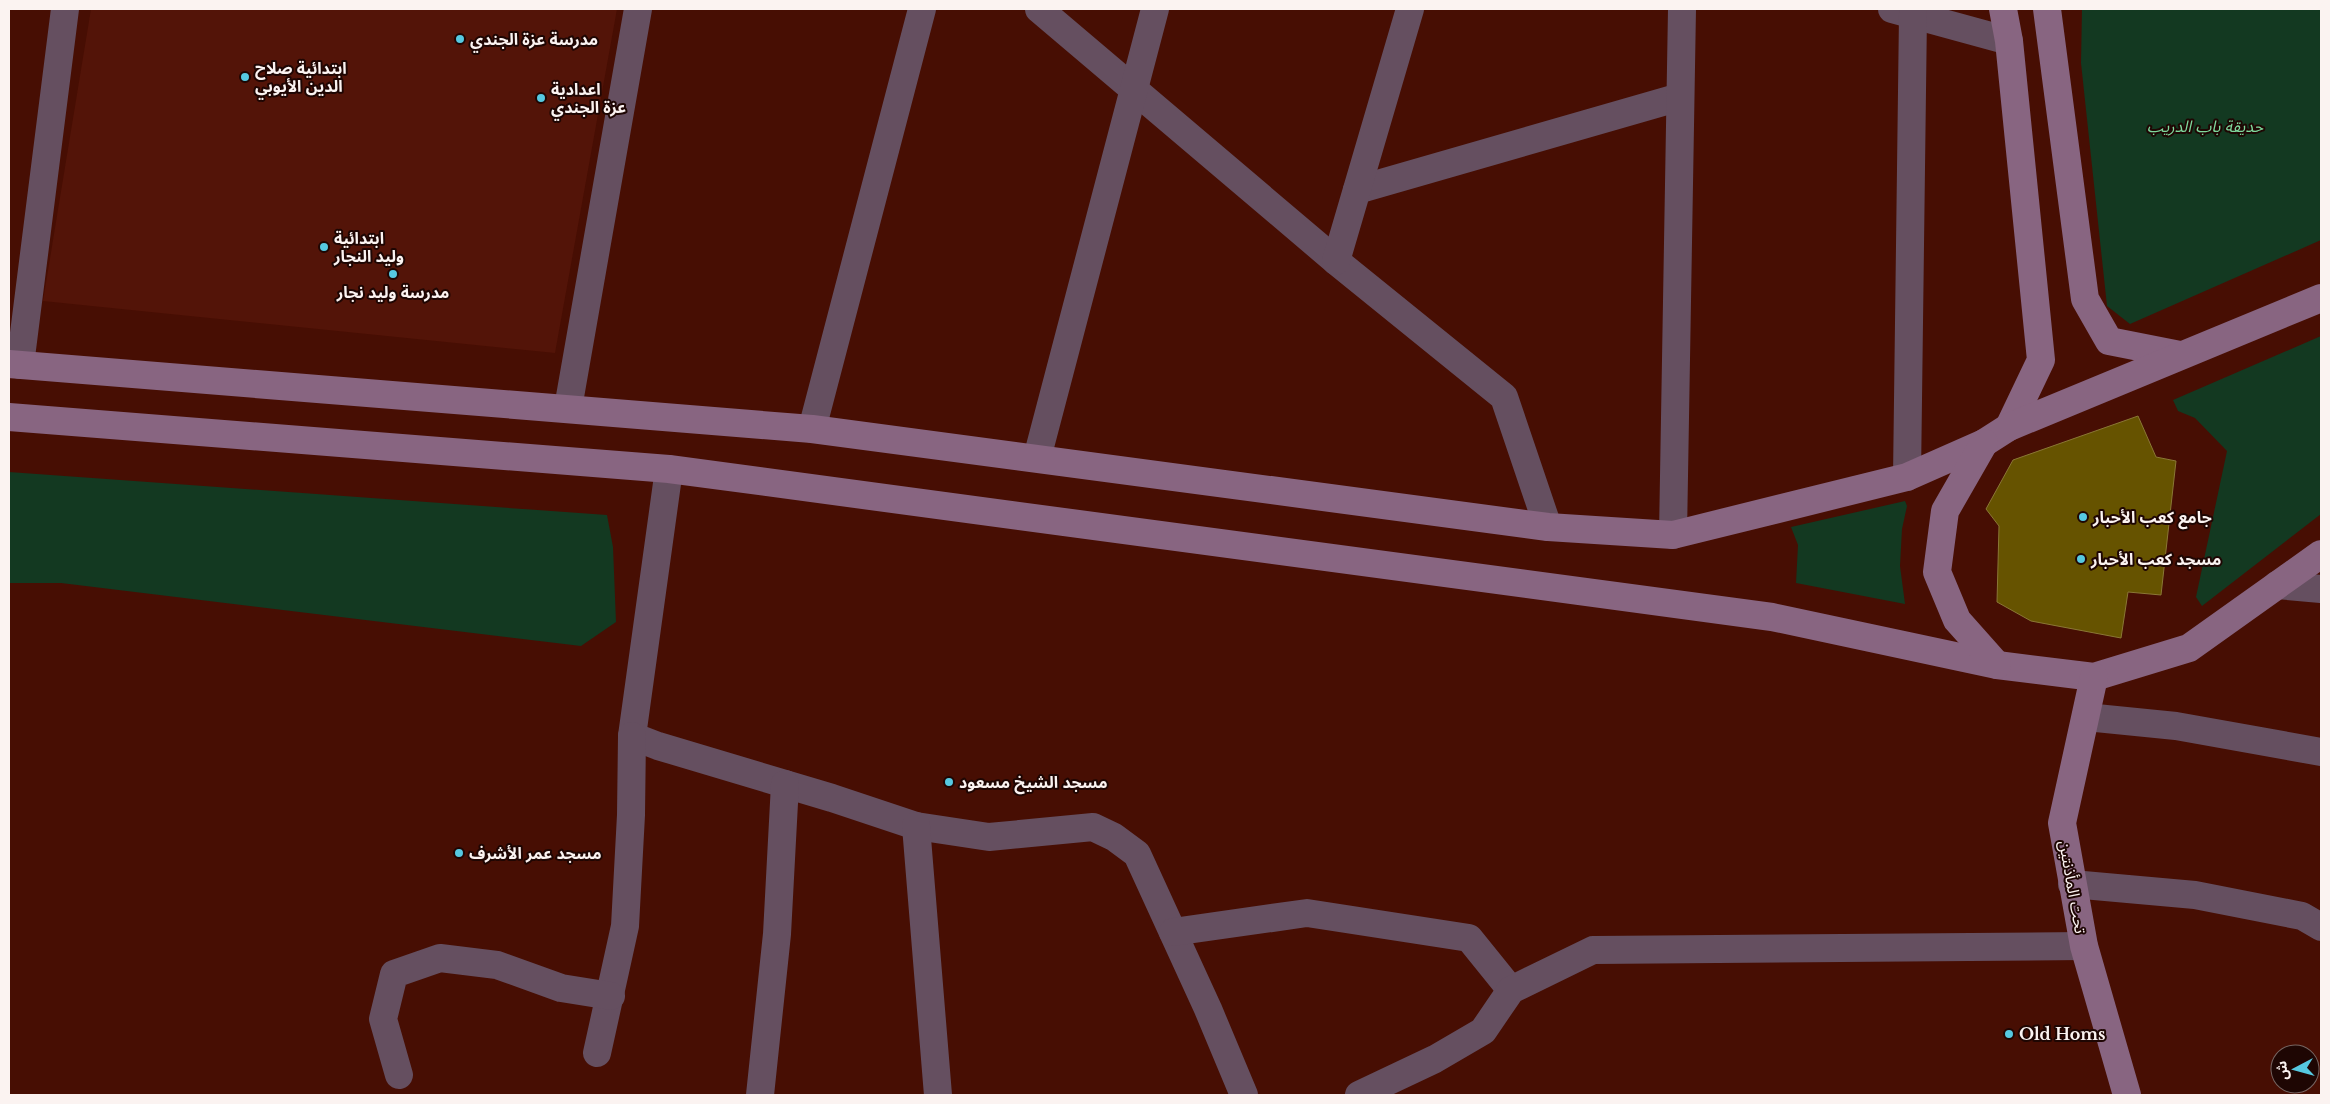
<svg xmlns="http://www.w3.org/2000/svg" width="2330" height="1104" viewBox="0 0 2330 1104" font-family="'Libre Baskerville','Noto Sans Arabic',serif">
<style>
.built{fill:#531408}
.green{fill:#133921}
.building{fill:#665300;stroke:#8a7735}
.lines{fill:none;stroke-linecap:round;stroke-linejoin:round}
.street{stroke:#654f60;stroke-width:28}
.secondary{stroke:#886581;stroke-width:28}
.poi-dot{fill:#56c9e1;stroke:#1e0603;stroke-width:2}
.labels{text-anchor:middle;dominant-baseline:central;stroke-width:4;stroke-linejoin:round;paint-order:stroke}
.poi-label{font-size:16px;font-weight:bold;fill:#fbf3f1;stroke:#1e0603;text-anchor:start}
.park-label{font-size:16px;font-style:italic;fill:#7fd99d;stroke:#1e0603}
.street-label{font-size:16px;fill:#fbf3f1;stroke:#1e0603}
</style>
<rect width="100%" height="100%" fill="#470e03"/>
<path class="built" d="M91,9H617L555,353L43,301Z"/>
<g class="green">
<path d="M2082,9H2321V240L2130,324L2107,306L2081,63Z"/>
<path d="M2321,336V514L2202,606L2196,597L2227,451L2195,418L2178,411L2173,400Z"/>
<path d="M9,472L607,515L613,547L616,622L581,646L61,583H9Z"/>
<path d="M1905,501L1907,506L1902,529L1900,566L1905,604L1796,583L1798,545L1791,527Z"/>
</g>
<path class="building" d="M2138,416L2156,457L2176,461L2161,595L2128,592L2121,638L2031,621L1997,602L1999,526L1986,509L2013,460Z"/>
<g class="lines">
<g class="street">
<path d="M1039,9L1336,261L1504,397L1548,527"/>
<path d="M1892,9L2009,41"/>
<path d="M1357,190L1680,97"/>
<path d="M1336,261L1410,9"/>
<path d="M20,365L65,9"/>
<path d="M568,408L638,9"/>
<path d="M812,429L922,9"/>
<path d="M1037,458L1155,9"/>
<path d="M669,469L632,736L658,746L832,798L916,826L989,837L1093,827L1114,837L1137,854L1208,1009L1244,1095"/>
<path d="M1907,477L1913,14"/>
<path d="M1673,535L1682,9"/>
<path d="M2277,585L2321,589"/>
<path d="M2086,717L2176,726L2321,752"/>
<path d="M916,826L938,1095"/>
<path d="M2072,884L2195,895L2302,916L2321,927"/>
<path d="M1173,932L1307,913L1469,938L1511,990"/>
<path d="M597,1053L625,926L631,815L632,736"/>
<path d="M399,1075L383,1019L394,974L440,958L497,965L561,988L611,996"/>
<path d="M760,1095L777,934L785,784"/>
<path d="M1359,1095L1435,1059L1483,1031L1511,990L1593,950L2084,946"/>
</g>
<g class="secondary">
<path d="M2003,9L2009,41L2041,360L2009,427"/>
<path d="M2047,9L2085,299L2109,341L2180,355"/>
<path d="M9,364L812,429L1548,527L1673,535L1907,477L1984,443L2009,427L2321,298"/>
<path d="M9,417L669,469L1772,617L1997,665L2094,677L2189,648L2321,554"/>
<path d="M1984,443L1945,511L1937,572L1957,620L1997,665"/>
<path d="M2094,677L2062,823L2084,946L2127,1095"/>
</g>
</g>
<g class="poi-dot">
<circle cx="460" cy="39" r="5"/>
<circle cx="245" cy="77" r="5"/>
<circle cx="541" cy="98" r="5"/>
<circle cx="324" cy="247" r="5"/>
<circle cx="393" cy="274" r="5"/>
<circle cx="2083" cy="517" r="5"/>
<circle cx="2081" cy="559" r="5"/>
<circle cx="949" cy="782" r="5"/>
<circle cx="459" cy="853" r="5"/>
<circle cx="2009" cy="1034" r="5"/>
</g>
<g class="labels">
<g class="poi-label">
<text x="470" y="39">مدرسة عزة الجندي</text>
<text x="255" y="68">ابتدائية صلاح<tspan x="255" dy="18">الدين الأيوبي</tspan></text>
<text x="551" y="89">اعدادية<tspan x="551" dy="18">عزة الجندي</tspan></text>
<text x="334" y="238">ابتدائية<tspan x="334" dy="18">وليد النجار</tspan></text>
<text x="393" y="292" text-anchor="middle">مدرسة وليد نجار</text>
<text x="2093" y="517">جامع كعب الأحبار</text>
<text x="2091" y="559">مسجد كعب الأحبار</text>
<text x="959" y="782">مسجد الشيخ مسعود</text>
<text x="469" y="853">مسجد عمر الأشرف</text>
<text x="2019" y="1034">Old Homs</text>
</g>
<g class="park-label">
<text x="2205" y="126">حديقة باب الدريب</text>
</g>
<g class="street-label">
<text transform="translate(2073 887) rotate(80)">تحت المأذنتين</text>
</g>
</g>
<rect width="2330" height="1104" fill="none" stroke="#fbf3f1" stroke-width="20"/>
<g transform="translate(2295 1069) rotate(264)"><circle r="24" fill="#1e0603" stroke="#766562"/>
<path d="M0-4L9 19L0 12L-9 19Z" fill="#56c9e1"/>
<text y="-8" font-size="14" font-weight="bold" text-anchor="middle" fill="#fbf3f1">ش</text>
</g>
</svg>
